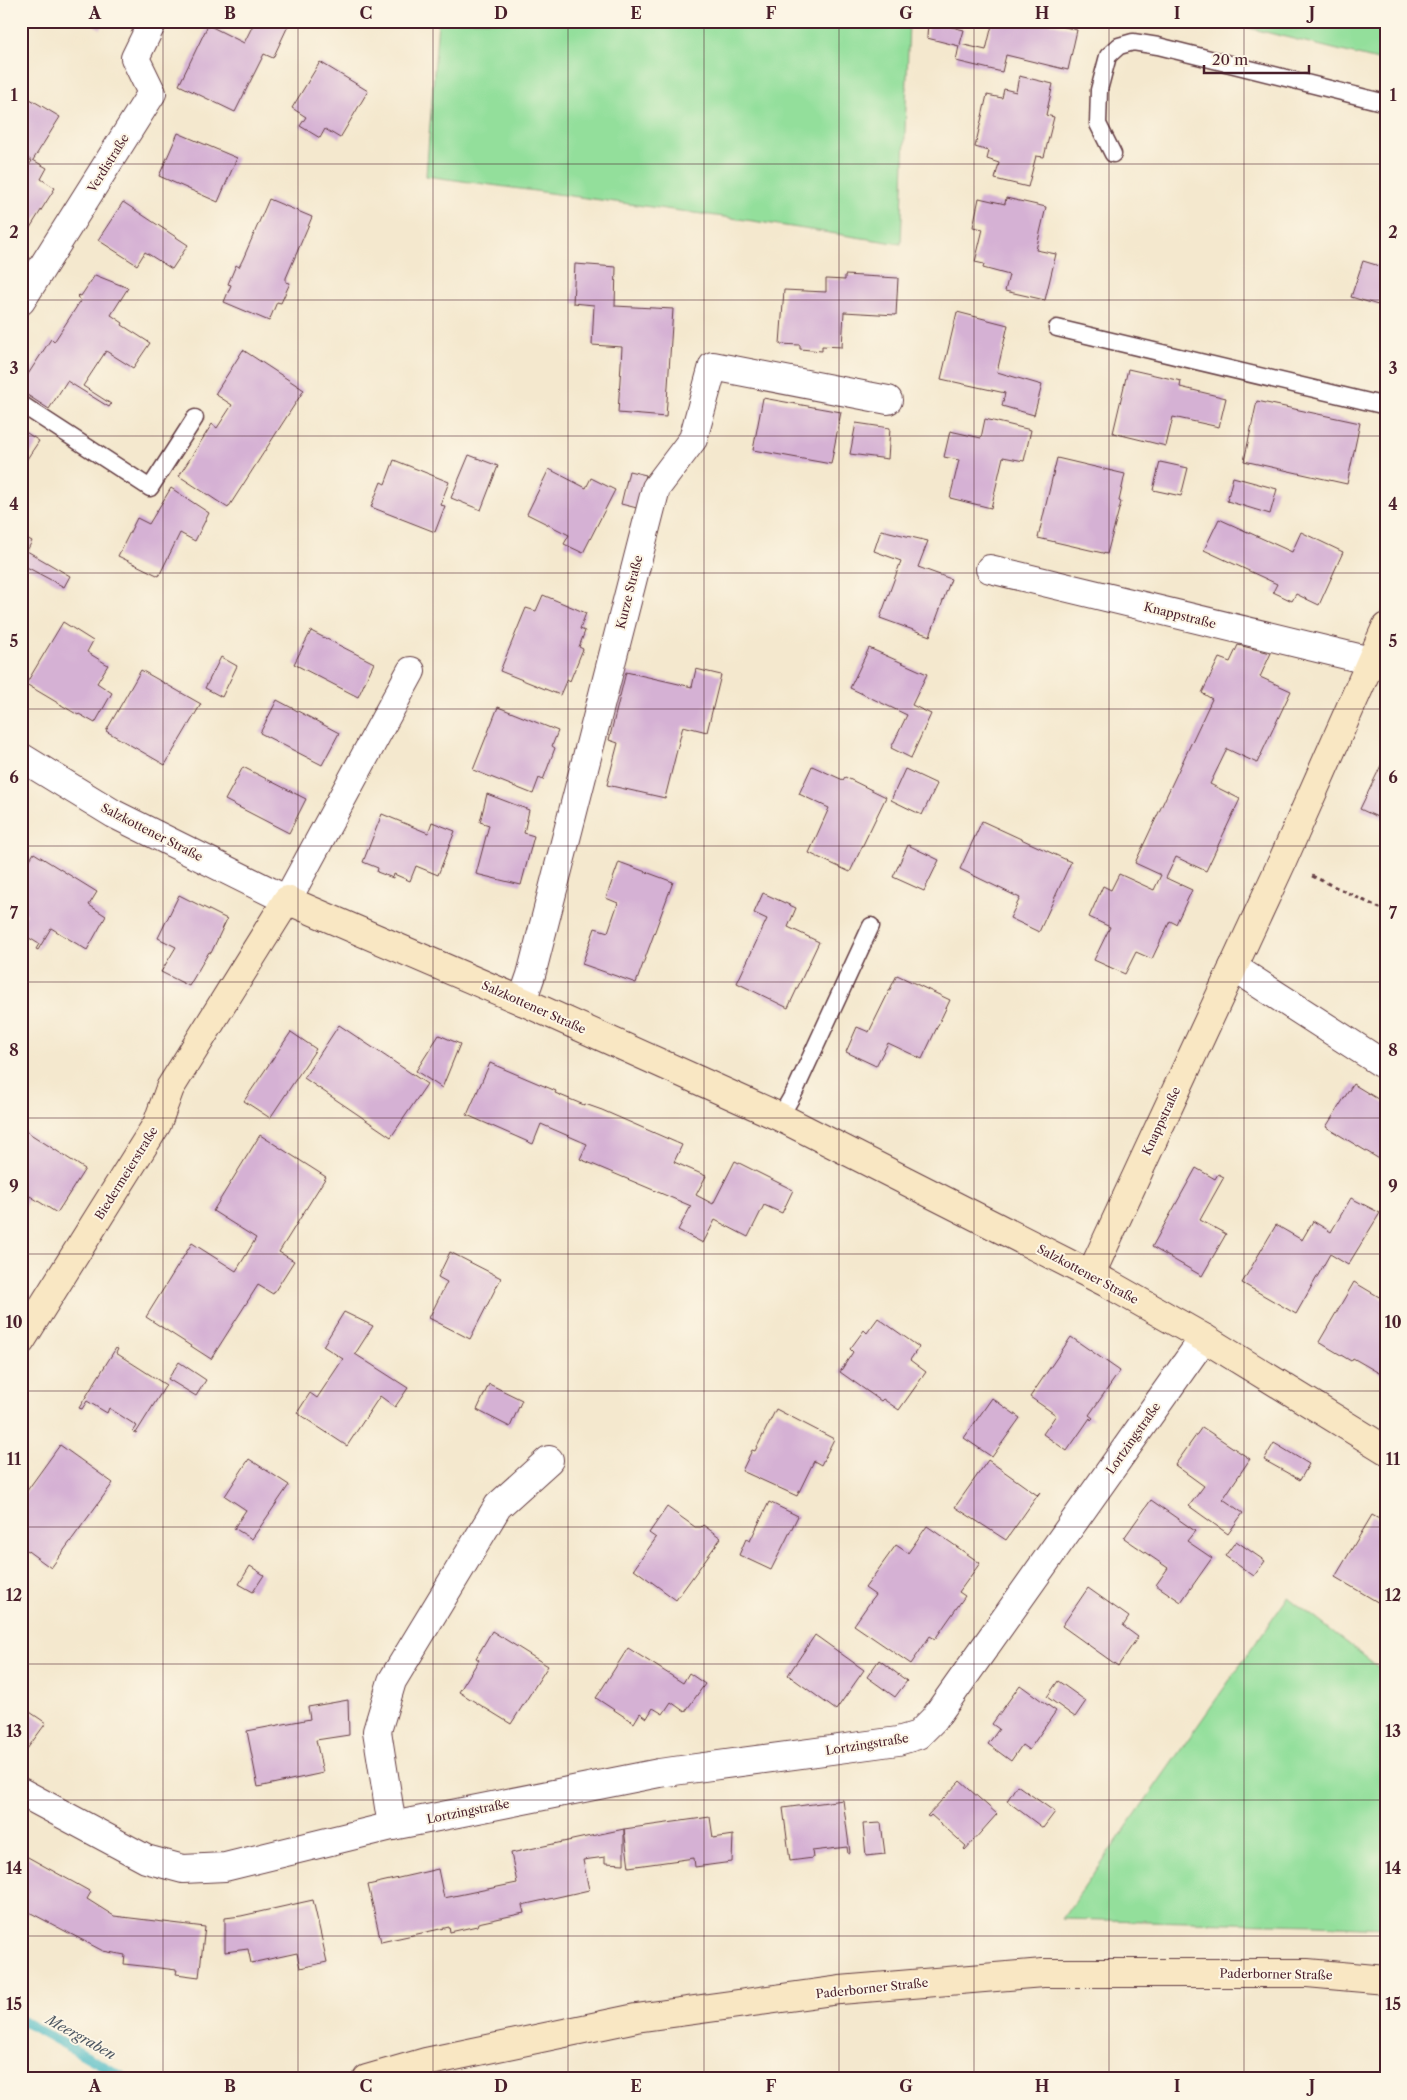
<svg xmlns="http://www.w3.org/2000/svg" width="1407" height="2100" viewBox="0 0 1407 2100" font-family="'Libre Caslon Text',serif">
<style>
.green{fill:#93df9b;stroke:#6e7f63}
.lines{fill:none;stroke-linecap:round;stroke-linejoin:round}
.stream{stroke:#4cbac4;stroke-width:10}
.building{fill:#d5b1d4}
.lane-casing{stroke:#643d43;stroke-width:19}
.street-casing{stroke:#643d43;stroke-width:30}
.secondary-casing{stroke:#643d43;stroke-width:30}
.path{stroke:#643d43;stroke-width:3;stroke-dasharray:4 4;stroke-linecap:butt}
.lane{stroke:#fff;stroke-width:16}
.street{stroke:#fff;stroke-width:28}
.secondary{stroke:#f9e7c3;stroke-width:28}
.grid{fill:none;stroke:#4a1f2b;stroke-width:1;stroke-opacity:0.55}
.labels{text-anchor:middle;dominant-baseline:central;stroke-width:4;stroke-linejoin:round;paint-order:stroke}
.street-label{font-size:12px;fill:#4a1f2b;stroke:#fcf5e5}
.water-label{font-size:14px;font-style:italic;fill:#4b5561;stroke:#fcf5e5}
.neatline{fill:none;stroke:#4a1f2b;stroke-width:2}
.grid-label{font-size:16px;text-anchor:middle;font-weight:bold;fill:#4a1f2b}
</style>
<rect width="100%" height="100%" fill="#fcf5e5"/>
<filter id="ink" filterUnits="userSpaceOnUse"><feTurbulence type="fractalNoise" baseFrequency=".02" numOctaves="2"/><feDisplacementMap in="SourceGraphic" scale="10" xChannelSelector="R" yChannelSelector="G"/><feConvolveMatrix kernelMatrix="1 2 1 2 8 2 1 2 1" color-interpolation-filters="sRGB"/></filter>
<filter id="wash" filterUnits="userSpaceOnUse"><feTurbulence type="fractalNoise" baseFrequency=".0096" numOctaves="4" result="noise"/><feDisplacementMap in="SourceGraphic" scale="20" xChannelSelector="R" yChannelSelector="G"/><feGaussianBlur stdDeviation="1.12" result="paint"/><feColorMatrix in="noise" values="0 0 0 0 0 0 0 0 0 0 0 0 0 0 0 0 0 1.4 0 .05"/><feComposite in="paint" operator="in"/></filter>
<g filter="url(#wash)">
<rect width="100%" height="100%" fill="#f4e8ce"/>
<g class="green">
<path d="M438,21H909L901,244L753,221L426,176Z"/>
<path d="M1221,21H1386V62Z"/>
<path d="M1288,1597L1386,1673V1928L1315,1925L1062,1919Z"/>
</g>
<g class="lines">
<path class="stream" d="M21,2020L127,2079"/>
</g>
<g id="blocks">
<g class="building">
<path d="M89,21H106L100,29Z"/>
<path d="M255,21H280L288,26L273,58L264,54L235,112L179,85L208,25L244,43Z"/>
<path d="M928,21L964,30L960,44L986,50L993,21H1041L1077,30L1068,70L1006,55L1002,72L956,61L959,46L927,38Z"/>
<path d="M320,62L368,91L340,138L325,129L320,138L300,126L306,117L292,108Z"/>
<path d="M1019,76L1053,84L1046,115L1054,117L1044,157L1036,156L1028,187L995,179L999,163L987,159L989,151L975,147L987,95L1002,98L1004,89L1016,92Z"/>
<path d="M30,99L60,117L33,160L47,168L41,179L55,188L28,231L21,227V166L26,169L32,161L21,154V114Z"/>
<path d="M178,133L237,158L218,202L159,176Z"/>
<path d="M979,198L1005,204L1006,198L1046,207L1036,250L1056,254L1045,300L1005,291L1009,275L983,268L984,264L975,262L983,229L973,227Z"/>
<path d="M269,199L312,217L286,278V282L290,283L281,303L277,302L269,321L224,302L231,285L228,284L236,265L239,267L243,259Z"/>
<path d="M123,202L188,245L172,269L145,252L137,265L98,240Z"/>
<path d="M1363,261L1386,268V280L1378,305L1351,297Z"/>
<path d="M575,264L616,267L615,306L673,309L666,417L618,413L622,347L592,345L594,305L573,303Z"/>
<path d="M95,275L128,288L111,315L123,323L122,325L150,343L133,368L106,351L83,386L111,404L109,407L67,381L49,409L21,391V385L51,339L54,342L81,300L77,297L79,295L81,296Z"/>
<path d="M845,275L898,278L896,315L844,312L842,347L822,346V351L800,349V345L780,344L784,290L826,292V279L845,280Z"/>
<path d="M957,312L1008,325L997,372L1042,385L1034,415L1002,406L1005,393L941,379Z"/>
<path d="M243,350L304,390L228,508L179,476L212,424L217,428L232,405L215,394Z"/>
<path d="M1128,369L1181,381L1180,387L1226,398L1219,427L1173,417L1166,446L1113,433Z"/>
<path d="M763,398L841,412L831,464L753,450Z"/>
<path d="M1257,401L1360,423L1347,484L1244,461Z"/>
<path d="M985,419L1031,430L1024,461L1003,457L991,508L950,498L959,460L944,457L950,431L981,438Z"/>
<path d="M856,423L890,428L888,459L850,454Z"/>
<path d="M21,429L39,441L21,468Z"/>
<path d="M469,455L498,466L481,510L451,498Z"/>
<path d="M1057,458L1125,474L1119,501L1121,502L1107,554L1038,538Z"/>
<path d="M394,460L449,482L440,505L445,506L435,532L371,507L381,482L385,484Z"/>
<path d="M1160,462L1188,468L1181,496L1153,490Z"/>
<path d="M549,469L586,488L591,478L615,490L583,553L564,544L569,535L527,514Z"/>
<path d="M629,471L646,475L637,508L621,504Z"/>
<path d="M1233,477L1277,489L1270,514L1227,501Z"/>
<path d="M171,488L209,513L195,541L180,533L159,576L118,556L137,518L149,524Z"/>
<path d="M1219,519L1292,552L1301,532L1343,552L1319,605L1296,594L1292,601L1273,592L1277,584L1204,550Z"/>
<path d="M881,530L928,541L918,567L951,579L930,636L880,618L901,561L874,551Z"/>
<path d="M21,535L32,541L27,551L70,576L64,587L21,564Z"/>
<path d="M543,595L586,613L580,629L585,631L579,647L583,649L570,681L567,679L560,695L500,671L526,608L536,611Z"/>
<path d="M63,622L93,641L87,652L108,665L97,683L112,693L95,723L79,714L78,715L26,684Z"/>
<path d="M311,631L374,663L358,697L294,664Z"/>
<path d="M1238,645L1271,653L1260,677L1291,691L1257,763L1227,749L1210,784L1240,799L1206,871L1176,857L1166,878L1192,890L1176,924L1170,921L1152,959L1136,952L1125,974L1094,960L1110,927L1089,917L1103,886L1111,890L1119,874L1154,890L1161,875L1135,863L1212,699L1202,693L1219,658L1230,662Z"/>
<path d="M869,648L927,674L912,705L931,714L911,758L891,748L907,715L850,688Z"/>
<path d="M221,657L237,666L222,697L205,688Z"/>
<path d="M696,669L721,675L707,732L683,726L665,798L607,785L618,743L609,740L626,672L692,687Z"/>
<path d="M141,670L201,704L165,765L106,731Z"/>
<path d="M277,700L339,733L322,765L260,733Z"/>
<path d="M498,707L558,731L552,746L555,748L543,780L539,778L533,794L473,770Z"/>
<path d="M1386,755V821L1360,809Z"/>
<path d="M812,766L843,780L845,777L886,797L850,872L809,853L829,808L799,794Z"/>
<path d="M243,767L306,799L289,833L225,800Z"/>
<path d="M905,769L937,784L922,815L891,800Z"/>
<path d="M487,794L529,810L524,833L534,836L521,885L476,874L489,825L480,822Z"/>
<path d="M382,814L428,833L432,822L455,831L438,875L416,866L410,881L394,874L393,878L377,872L378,868L363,862Z"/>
<path d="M982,821L1071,862L1039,932L1010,918L1020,898L960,869Z"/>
<path d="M908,845L939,860L924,891L893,877Z"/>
<path d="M34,853L97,892L89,905L106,916L87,950L51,928L38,950L36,949L39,944L21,933V923L27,914L21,910V873Z"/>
<path d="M619,862L673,882L636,983L582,964L595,928L608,932L618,903L606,898Z"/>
<path d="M763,893L796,908L788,927L819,942L788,1008L737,983L767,919L754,913Z"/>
<path d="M179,895L227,919L211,953L209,952L189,986L161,972L176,947L158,938Z"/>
<path d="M897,975L950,1000L922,1059L888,1043L876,1066L846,1052L857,1027L869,1032Z"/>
<path d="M339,1025L427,1084L391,1137L304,1078Z"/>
<path d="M291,1032L316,1049L270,1118L244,1101Z"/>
<path d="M439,1035L460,1044L442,1088L416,1071Z"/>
<path d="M490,1063L556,1091L555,1093L584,1105L585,1104L602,1110L682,1145L674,1162L706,1176L696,1195L713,1204L735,1161L793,1190L782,1213L764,1205L748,1237L715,1220L703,1243L678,1230L691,1206L580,1159L587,1144L541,1124L533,1144L467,1115Z"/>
<path d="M1353,1084L1386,1104V1163L1326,1127Z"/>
<path d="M21,1128L85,1169L57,1213L30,1196L24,1207L21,1205Z"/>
<path d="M260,1135L326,1177L279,1252L294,1261L273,1294L258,1285L211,1359L146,1317L192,1243L236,1271L246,1255L256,1238L213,1211Z"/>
<path d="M1196,1168L1215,1179L1218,1174L1224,1177L1200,1220L1226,1234L1202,1276L1152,1247Z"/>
<path d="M1351,1198L1380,1213L1348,1265L1330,1254L1296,1314L1242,1283L1276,1225L1302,1240L1313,1221L1331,1232Z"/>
<path d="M450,1252L501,1278L470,1339L429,1318L447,1282L438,1277Z"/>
<path d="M1354,1282L1386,1301L1384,1306L1386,1307V1377L1353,1358L1351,1361L1319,1342Z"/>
<path d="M344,1312L373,1326L355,1354L408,1388L395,1407L380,1396L347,1446L297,1413L310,1393L317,1398L343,1359L323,1346Z"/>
<path d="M878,1318L919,1347L910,1360L926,1372L899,1410L883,1399L881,1401L840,1372L853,1352L850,1349L864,1330L867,1333Z"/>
<path d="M1071,1337L1120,1371L1089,1415L1093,1418L1091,1420L1090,1418L1067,1451L1043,1434L1056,1415L1030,1397Z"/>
<path d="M116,1348L118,1349L116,1353L166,1385L136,1433L133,1432L137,1426L109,1408L107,1413L87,1401L82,1409L79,1408Z"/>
<path d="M179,1362L206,1380L196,1396L168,1379Z"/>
<path d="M489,1384L522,1400L510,1427L477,1410Z"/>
<path d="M992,1398L1020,1418L992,1457L964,1438Z"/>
<path d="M776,1409L834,1439L821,1465L814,1461L797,1496L742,1471L752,1450L755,1451Z"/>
<path d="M1202,1427L1250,1459L1223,1499L1243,1513L1228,1534L1189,1506L1204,1486L1175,1465Z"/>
<path d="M1274,1443L1309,1464L1300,1480L1264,1460Z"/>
<path d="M60,1445L113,1483L51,1568L21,1546V1499Z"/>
<path d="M249,1459L289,1485L252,1539L234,1528L246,1510L225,1496Z"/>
<path d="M988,1460L1037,1495L1040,1492L1006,1540L955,1507Z"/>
<path d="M1151,1500L1195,1531L1187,1541L1212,1558L1181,1602L1156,1585L1168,1568L1124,1538Z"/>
<path d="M769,1502L798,1516L771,1570L739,1555L746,1539L750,1541Z"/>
<path d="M667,1507L695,1527H701L703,1525L721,1538L676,1600L634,1569L656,1538L649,1533Z"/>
<path d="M1372,1515L1386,1523V1597L1381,1604L1335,1577Z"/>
<path d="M927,1526L980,1563L959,1592L965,1596L935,1639L930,1636L911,1664L854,1625L875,1595L865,1588L896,1545L908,1553Z"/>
<path d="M1236,1541L1265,1561L1254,1576L1225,1556Z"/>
<path d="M250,1566L264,1575L253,1592L239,1584Z"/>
<path d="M1088,1588L1129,1617L1123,1626L1138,1637L1118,1666L1062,1626Z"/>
<path d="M492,1631L548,1666L511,1724L459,1692L479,1660L476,1658Z"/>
<path d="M815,1635L864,1670L836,1710L788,1675Z"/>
<path d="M628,1648L683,1683L689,1673L705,1684L685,1712L671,1702L663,1714L653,1708L647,1718L640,1713L634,1723L596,1698Z"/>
<path d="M879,1660L907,1681L895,1697L867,1677Z"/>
<path d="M1058,1681L1086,1701L1075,1717L1047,1697Z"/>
<path d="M1020,1685L1056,1711L1029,1750L1022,1745L1011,1761L988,1744L999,1729L992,1724Z"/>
<path d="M348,1700L349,1735L316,1740L323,1773L258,1787L247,1731L310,1719L308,1707Z"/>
<path d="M21,1706L46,1723L27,1749L21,1745Z"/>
<path d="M960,1781L997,1814L965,1850L964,1849L966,1846L931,1815L929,1817L927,1816Z"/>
<path d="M1017,1785L1055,1812L1043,1828L1007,1801Z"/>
<path d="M843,1800L850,1853L848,1854L847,1847L812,1851L813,1858L790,1861L783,1808Z"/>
<path d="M710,1817L713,1838L733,1835L732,1862L695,1867L694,1858L629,1867L624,1829Z"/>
<path d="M881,1823L885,1854L866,1856L863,1824Z"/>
<path d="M624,1829V1864L605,1863V1857L583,1860L589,1890L522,1905L524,1913L478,1923L477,1926L450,1932L449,1927L381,1942L368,1885L438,1869L444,1898L517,1883L511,1853Z"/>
<path d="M26,1856L91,1892L87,1899L114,1916L205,1927L199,1977L176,1974L177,1970L124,1964L125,1955L103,1951L29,1912L21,1927V1865Z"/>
<path d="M313,1900L327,1962L300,1968L297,1953L251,1963L248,1949L225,1952V1918L241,1916Z"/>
</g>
</g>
</g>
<g filter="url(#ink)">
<use href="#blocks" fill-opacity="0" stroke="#643d43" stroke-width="1"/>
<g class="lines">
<defs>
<g id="lane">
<path d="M1113,154L1098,124L1099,90L1108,56L1119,46L1133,42L1158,46L1386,103"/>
<path d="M1057,328L1386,406"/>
<path d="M21,404L150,488L195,418"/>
<path d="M780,1117L795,1091L871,926"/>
</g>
<g id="street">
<path d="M21,301L152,93L135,58L153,21"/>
<path d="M990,569L1371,661"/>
<path d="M21,757L114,814L287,900L411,671"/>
<path d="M1233,967L1386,1066"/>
<path d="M522,1001L531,975L656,488L693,439L713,366L888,400"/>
<path d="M21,1792L146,1859L183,1869L225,1867L392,1826L659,1773L898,1741L918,1735L934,1719L1204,1338"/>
<path d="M392,1826L377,1731L392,1681L498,1506L549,1460"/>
</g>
<g id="secondary">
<path d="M1091,1274L1282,862L1386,627"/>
<path d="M21,1341L157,1124L170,1088L287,900L522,1001L780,1117L1107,1283L1204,1338L1386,1450"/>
<path d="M367,2079L426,2062L636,2018L840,1990L1043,1973H1307L1386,1980"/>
</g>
</defs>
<use href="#lane" class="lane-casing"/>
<use href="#street" class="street-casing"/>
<use href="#secondary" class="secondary-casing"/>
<path class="path" d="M1312,876L1386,911"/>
<use href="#lane" class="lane"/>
<use href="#street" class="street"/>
<use href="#secondary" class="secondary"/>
</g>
</g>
<path class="grid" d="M163,21V2079M298,21V2079M433,21V2079M568,21V2079M704,21V2079M839,21V2079M974,21V2079M1109,21V2079M1244,21V2079M21,164H1386M21,300H1386M21,436H1386M21,573H1386M21,709H1386M21,846H1386M21,982H1386M21,1118H1386M21,1254H1386M21,1391H1386M21,1527H1386M21,1664H1386M21,1800H1386M21,1936H1386"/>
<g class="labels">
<g class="street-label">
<text transform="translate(108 163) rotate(-58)">Verdistraße</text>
<text transform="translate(629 592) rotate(-76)">Kurze Straße</text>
<text transform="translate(1180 615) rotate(14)">Knappstraße</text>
<text transform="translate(152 832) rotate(27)">Salzkottener Straße</text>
<text transform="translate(534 1007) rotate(24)">Salzkottener Straße</text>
<text transform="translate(1161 1121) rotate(-65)">Knappstraße</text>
<text transform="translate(126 1173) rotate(-58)">Biedermeierstraße</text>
<text transform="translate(1088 1274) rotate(28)">Salzkottener Straße</text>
<text transform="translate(1133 1438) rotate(-55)">Lortzingstraße</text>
<text transform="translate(867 1744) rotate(-9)">Lortzingstraße</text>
<text transform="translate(468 1811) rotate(-11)">Lortzingstraße</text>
<text transform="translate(1276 1974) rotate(1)">Paderborner Straße</text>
<text transform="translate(872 1988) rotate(-6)">Paderborner Straße</text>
</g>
<g class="water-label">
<text transform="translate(81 2037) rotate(29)">Meergraben</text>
</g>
</g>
<rect width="1407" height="2100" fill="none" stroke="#fcf5e5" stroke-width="55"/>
<path d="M1204 65v8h105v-8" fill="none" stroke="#4a1f2b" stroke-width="2.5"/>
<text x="1212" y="65" font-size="15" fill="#4a1f2b" stroke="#fcf5e5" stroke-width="4" paint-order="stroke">20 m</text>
<rect x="28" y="28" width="1352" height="2044" class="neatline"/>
<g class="grid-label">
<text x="95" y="19">A</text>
<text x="230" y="19">B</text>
<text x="366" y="19">C</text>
<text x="501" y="19">D</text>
<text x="636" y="19">E</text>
<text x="771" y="19">F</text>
<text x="906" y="19">G</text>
<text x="1042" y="19">H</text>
<text x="1177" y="19">I</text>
<text x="1312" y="19">J</text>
<text x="14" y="101">1</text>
<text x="1393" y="101">1</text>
<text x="14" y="238">2</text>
<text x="1393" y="238">2</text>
<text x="14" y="374">3</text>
<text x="1393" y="374">3</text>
<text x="14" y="510">4</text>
<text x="1393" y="510">4</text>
<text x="14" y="647">5</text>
<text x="1393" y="647">5</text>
<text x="14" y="783">6</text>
<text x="1393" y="783">6</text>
<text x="14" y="919">7</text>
<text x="1393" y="919">7</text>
<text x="14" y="1056">8</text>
<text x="1393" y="1056">8</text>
<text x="14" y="1192">9</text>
<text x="1393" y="1192">9</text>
<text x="14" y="1328">10</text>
<text x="1393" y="1328">10</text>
<text x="14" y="1465">11</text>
<text x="1393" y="1465">11</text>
<text x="14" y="1601">12</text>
<text x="1393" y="1601">12</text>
<text x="14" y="1737">13</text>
<text x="1393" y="1737">13</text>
<text x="14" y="1874">14</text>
<text x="1393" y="1874">14</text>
<text x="14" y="2010">15</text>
<text x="1393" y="2010">15</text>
<text x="95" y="2092">A</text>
<text x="230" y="2092">B</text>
<text x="366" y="2092">C</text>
<text x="501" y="2092">D</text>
<text x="636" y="2092">E</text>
<text x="771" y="2092">F</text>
<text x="906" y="2092">G</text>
<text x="1042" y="2092">H</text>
<text x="1177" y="2092">I</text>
<text x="1312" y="2092">J</text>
</g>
</svg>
